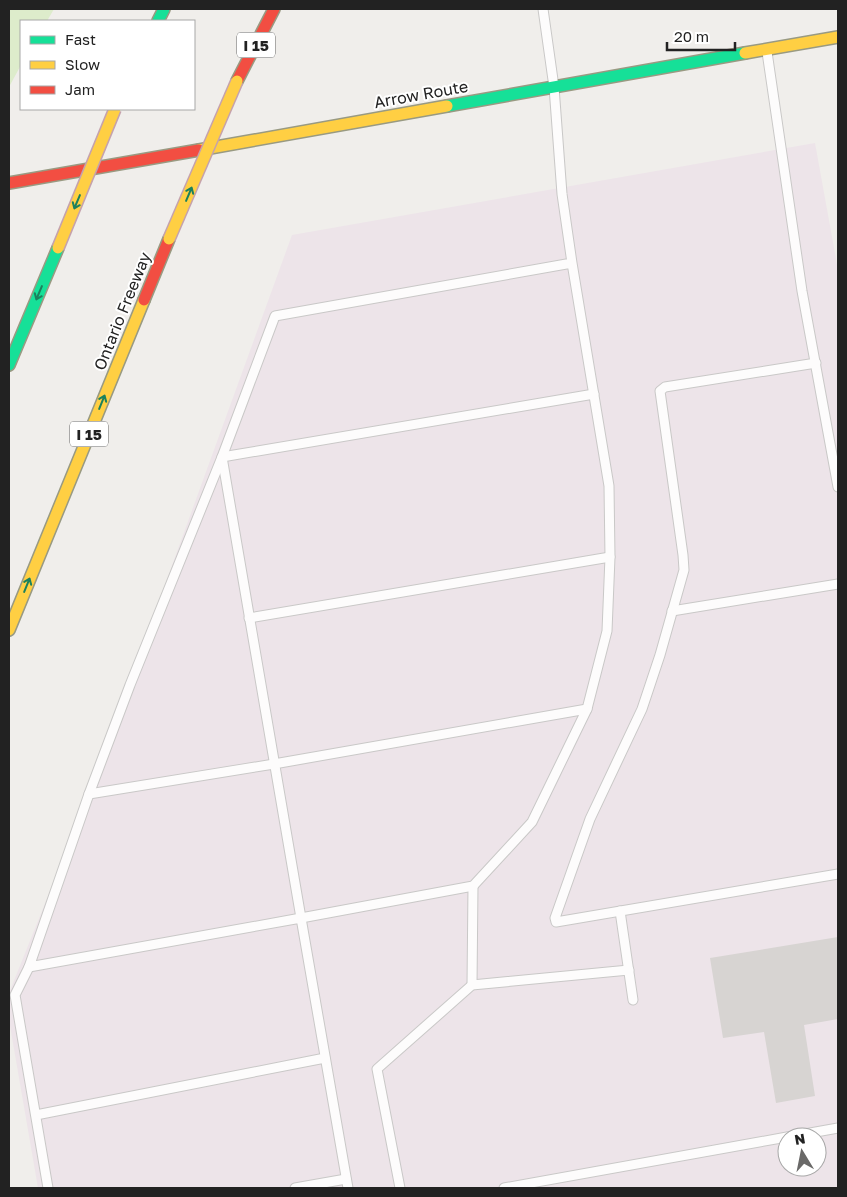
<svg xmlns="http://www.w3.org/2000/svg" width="847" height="1197" viewBox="0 0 847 1197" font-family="'Golos Text',sans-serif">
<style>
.industrial{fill:#ede4e9;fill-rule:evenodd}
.grass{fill:#ddeccb}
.building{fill:#d7d4d2}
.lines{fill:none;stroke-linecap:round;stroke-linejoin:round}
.lane-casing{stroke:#c9c8c7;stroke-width:11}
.fast-casing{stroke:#999a82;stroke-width:14}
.slow-casing{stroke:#999a82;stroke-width:14}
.jam-casing{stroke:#999a82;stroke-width:14}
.lane{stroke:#fdfcfc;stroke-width:9}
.fast{stroke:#16e098;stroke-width:11}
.slow{stroke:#ffcf43;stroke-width:11}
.jam{stroke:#f24e42;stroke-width:11}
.slow-bridge-casing{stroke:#c5a2ac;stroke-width:14;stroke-linecap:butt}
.slow-bridge{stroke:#ffcf43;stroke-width:11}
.oneway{stroke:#1c815d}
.labels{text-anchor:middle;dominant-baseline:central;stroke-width:4;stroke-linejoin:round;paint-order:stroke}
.shield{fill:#fff;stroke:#646464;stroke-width:1}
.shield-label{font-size:15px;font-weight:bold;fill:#222}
.street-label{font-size:16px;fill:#222;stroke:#fff}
</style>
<rect width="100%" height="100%" fill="#f0eeeb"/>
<path class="industrial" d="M815,143L838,270V1188H38L9,1020V993L89,794L292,235ZM787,1137H817V1167H787Z"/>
<path class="grass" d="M9,9H54L47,21H21V65L9,87Z"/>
<path class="building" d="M838,937V1019L804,1025L815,1096L776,1103L764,1032L723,1038L710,958Z"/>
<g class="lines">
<defs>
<g id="lane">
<path d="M543,9L554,87L562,194L572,263L609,486L610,557L607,631L587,709L532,822L473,886L301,918L222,457L275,316L572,263"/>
<path d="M767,52L802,291L838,487"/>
<path d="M816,363L665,387L660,391L683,555L684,570L660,655L642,709L590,819L555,918L556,922L838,874"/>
<path d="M672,611L838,584"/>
<path d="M249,618L610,557"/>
<path d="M89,794L274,764L587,709"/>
<path d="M620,911L633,1000"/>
<path d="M29,967L15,995L48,1188"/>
<path d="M472,985L473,886"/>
<path d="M36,1115L325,1058"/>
<path d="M788,1137L838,1128"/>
<path d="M295,1188L346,1179"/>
<path d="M348,1188L301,918L29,967L89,794L130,685L222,457L594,394"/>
<path d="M400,1188L377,1069L472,985L629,970"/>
<path d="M504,1188L787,1137"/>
</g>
<g id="fast">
<path d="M158,21L164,9"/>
<path d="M447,106L745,53"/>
<path d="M9,365L58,248"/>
</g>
<g id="slow">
<path d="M745,53L838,37"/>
<path d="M199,150L447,106"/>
<path d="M9,630L144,300"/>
</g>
<g id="jam">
<path d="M237,81L274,9"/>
<path d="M9,183L199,150"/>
<path d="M144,300L169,239"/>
</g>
</defs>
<use href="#lane" class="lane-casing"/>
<use href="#fast" class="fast-casing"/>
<use href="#slow" class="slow-casing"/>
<use href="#jam" class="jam-casing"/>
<use href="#lane" class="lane"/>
<use href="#fast" class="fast"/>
<use href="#slow" class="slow"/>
<use href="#jam" class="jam"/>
<defs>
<g id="slow-bridge">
<path d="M169,239L237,81"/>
<path d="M58,248L115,109"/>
</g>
</defs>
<use href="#slow-bridge" class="slow-bridge-casing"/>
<use href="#slow-bridge" class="slow-bridge"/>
</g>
<defs><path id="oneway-shaft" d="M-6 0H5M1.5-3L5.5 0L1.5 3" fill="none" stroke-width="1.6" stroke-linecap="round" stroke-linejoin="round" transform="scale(1.25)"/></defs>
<g class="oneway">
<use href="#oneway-shaft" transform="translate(189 194) rotate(-67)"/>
<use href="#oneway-shaft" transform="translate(77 202) rotate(113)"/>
<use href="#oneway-shaft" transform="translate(39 293) rotate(113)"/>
<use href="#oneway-shaft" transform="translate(102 402) rotate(-68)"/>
<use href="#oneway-shaft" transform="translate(27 585) rotate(-68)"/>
</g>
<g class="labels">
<g class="shield">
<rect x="237" y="32.5" width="38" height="25" rx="4"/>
<rect x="70" y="421.5" width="38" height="25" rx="4"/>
</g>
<g class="shield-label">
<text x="256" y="45">I 15</text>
<text x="89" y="434">I 15</text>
</g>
<g class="street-label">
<text transform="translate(421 94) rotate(-10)">Arrow Route</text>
<text transform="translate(122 311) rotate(-68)">Ontario Freeway</text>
</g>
</g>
<rect width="847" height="1197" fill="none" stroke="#222222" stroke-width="20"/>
<rect x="20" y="20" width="175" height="90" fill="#ffffff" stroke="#a7a7a7"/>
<rect x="30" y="36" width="25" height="8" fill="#16e098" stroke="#a7a7a7"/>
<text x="65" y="45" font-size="15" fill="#222222">Fast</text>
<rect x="30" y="61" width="25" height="8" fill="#ffcf43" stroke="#a7a7a7"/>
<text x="65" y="70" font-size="15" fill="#222222">Slow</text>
<rect x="30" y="86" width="25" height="8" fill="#f24e42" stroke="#a7a7a7"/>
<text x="65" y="95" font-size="15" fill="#222222">Jam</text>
<g transform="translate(802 1152) rotate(350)"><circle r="24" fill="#ffffff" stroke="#a7a7a7"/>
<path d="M0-4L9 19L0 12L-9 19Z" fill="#6a6968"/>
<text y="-8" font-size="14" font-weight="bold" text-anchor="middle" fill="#222222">N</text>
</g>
<path d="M667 42v8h68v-8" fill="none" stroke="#222222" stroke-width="2.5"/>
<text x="674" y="42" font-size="15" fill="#222222" stroke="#ffffff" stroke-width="4" paint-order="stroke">20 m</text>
</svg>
